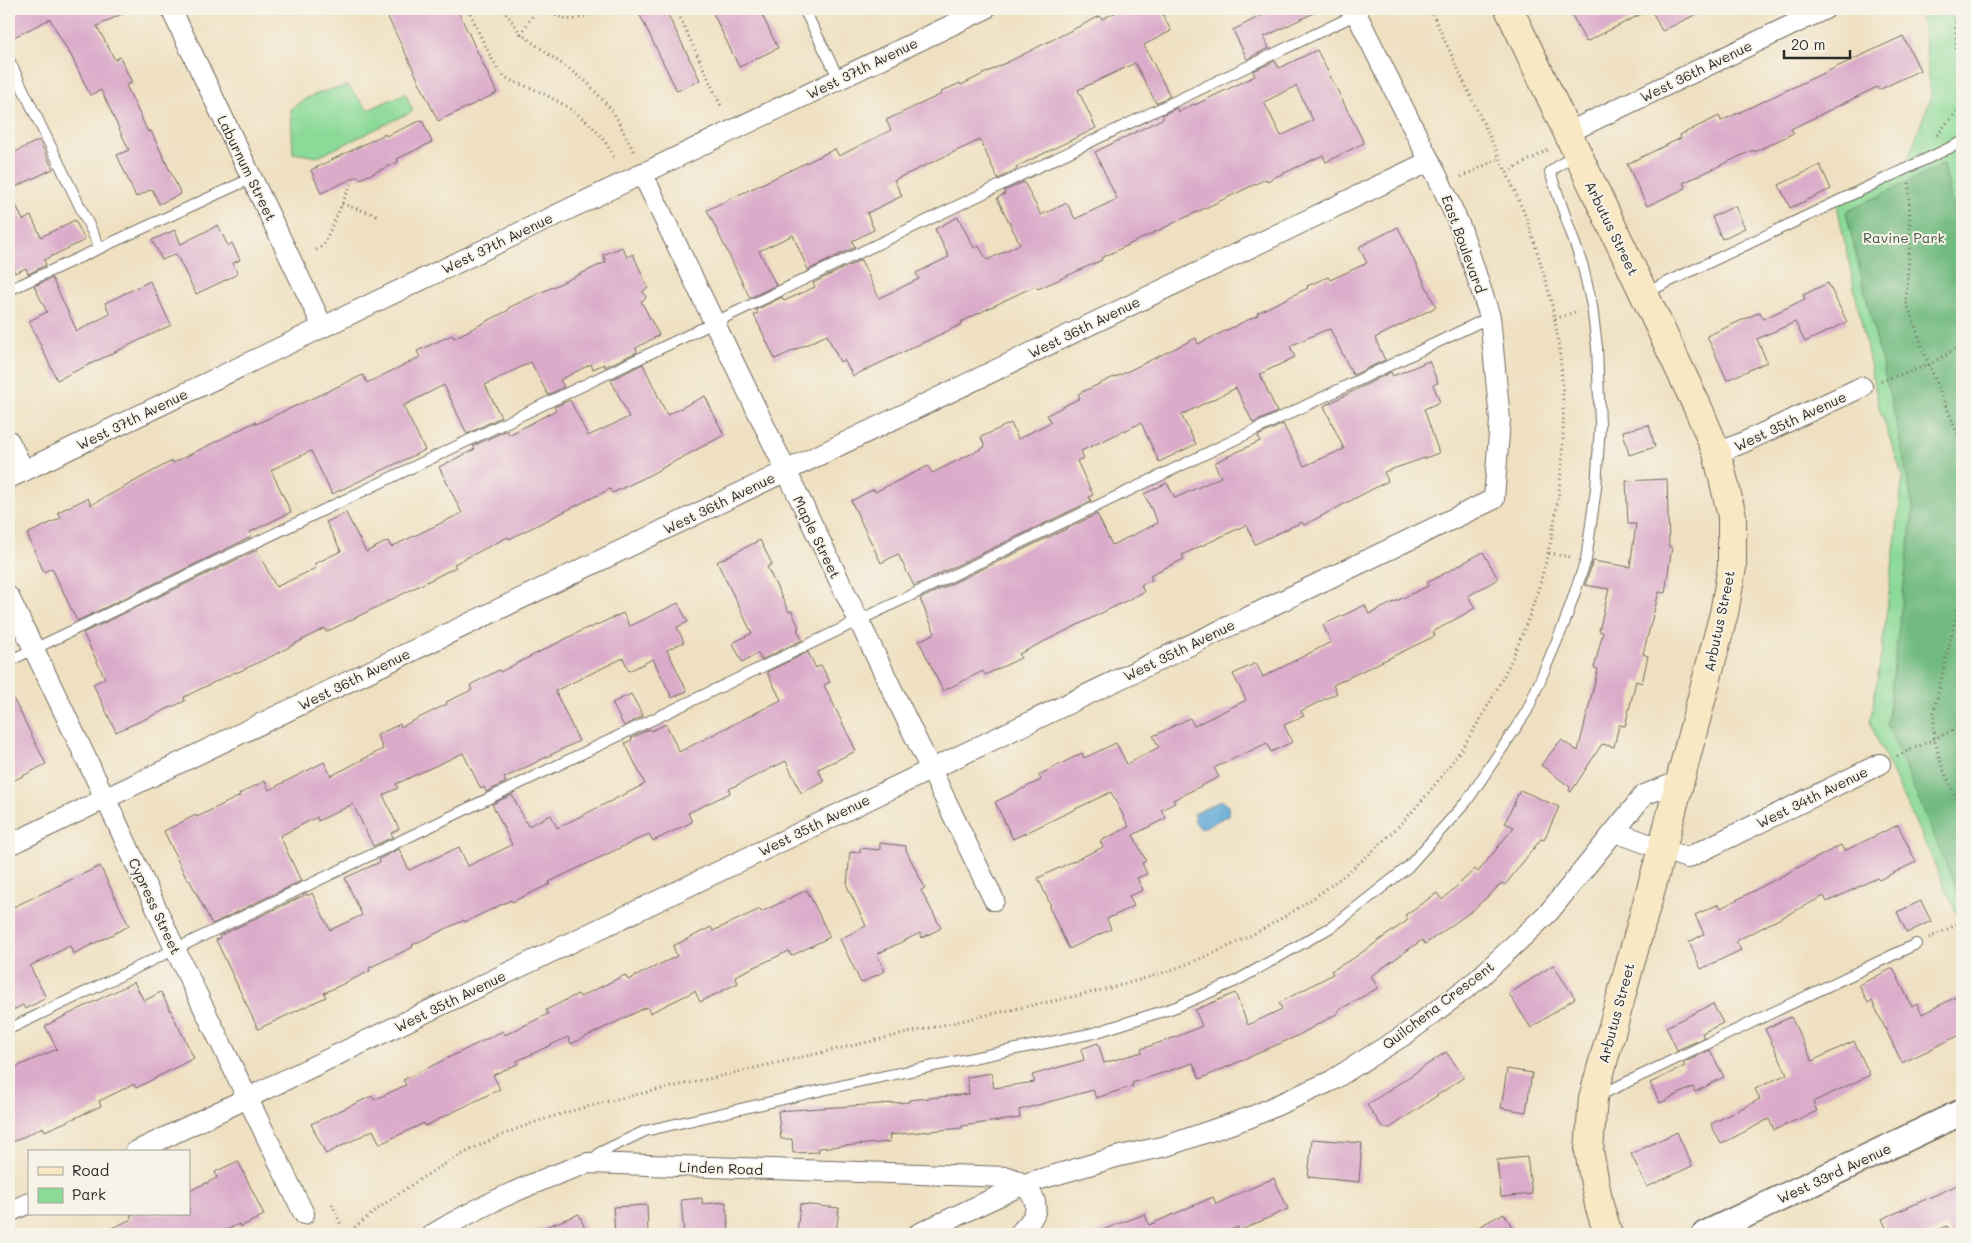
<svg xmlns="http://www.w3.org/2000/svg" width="1971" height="1243" viewBox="0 0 1971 1243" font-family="Mali,sans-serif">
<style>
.green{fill:#8cda98;stroke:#5c8262}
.forest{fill:#71ba80;stroke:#4e7256}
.water{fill:#60a8d7;stroke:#466a81}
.building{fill:#dbabca;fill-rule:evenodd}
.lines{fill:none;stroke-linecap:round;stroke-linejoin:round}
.service-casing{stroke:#706a60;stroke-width:12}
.minor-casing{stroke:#706a60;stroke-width:22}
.tertiary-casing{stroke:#706a60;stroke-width:28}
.secondary-casing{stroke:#706a60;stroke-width:30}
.path{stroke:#706a60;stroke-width:3;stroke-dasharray:1 4;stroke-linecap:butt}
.service{stroke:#fff;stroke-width:10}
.minor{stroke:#fff;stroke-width:20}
.tertiary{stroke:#fff;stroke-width:25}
.secondary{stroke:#f8e8c3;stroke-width:28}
.labels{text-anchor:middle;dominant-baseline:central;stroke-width:4;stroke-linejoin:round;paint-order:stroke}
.street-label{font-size:14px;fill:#2b2b2b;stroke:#f7f3e8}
.park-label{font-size:14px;fill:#435746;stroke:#f7f3e8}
</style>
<rect width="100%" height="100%" fill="#f7f3e8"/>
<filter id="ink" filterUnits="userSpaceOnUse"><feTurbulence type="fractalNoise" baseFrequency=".02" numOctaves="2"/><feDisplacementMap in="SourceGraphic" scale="10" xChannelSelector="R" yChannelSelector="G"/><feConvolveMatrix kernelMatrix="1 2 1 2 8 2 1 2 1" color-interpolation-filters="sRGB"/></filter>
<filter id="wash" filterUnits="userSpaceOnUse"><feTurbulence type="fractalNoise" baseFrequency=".0096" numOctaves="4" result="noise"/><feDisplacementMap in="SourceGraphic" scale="20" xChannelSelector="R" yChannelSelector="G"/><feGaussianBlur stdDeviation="1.12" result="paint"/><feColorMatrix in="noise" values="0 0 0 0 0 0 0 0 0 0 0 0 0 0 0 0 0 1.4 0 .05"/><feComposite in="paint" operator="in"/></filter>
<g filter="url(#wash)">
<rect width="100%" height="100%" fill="#efe0c1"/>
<g class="green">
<path d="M1921,9H1962V125L1956,166L1962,200V925L1870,723L1882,650L1903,477L1879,407L1837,205L1903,173L1931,96Z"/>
<path d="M348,86L368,110L405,93L413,111L318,157L293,153L291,109C308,94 327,90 348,86Z"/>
</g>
<path class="forest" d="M1944,164L1962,253V903L1887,724L1913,509L1897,426L1846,212Z"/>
<path class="water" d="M1222,800L1228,806L1229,815L1201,829L1195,822L1194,814Z"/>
<g id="blocks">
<g class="building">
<path d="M9,9H132L97,26L115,60L120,57L132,83L126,85L148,132L151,131L181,194L159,204L152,189L136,197L117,155L129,150L101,90L90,95L70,53H69L50,19L14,37L9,26Z"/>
<path d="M384,9H457L497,93L438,121Z"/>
<path d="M637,9H665L700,80L677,91Z"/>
<path d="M711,9H759L778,48L739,67Z"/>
<path d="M1123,9H1160L1171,31L1144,45L1170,96L1156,103L1135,63L1078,90L1096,128L1016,167L1017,169L998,179L980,140L894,180L902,196L867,213L874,230L852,241L855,247L808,270L793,235L759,251L776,285L750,298L707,210L835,149L839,156L891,130L886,120L942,94L941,92L960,83L961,85L1024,54L1100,16L1102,19Z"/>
<path d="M1261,9H1322L1264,37L1269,48L1247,59L1233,30L1264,14Z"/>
<path d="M1569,9H1707L1662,31L1651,9L1586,42Z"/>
<path d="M1903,36L1920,70L1879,90L1877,87L1791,129L1794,133L1754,152L1753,150L1683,183L1686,188L1647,206L1627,164L1681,138L1680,135L1719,116L1721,121Z"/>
<path d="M1317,50L1364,143L1326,162L1323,155L1267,181L1266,179L1101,258L1102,260L1071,274L1038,289L1036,286L1022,292L961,322L962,324L853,376L844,360L840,362L827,335L775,359L754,315L758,313L756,310L782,297L784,301L815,287L813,283L861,260L879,298L919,279L916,273L949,257L935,229L958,217L974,248L979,246L987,260L1020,244L997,198L1005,194L1004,191L1024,182L1041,215L1067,203L1075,219L1117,199L1095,152L1164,118L1162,115L1177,108L1178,112L1194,104L1195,105L1255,76L1253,71L1275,61L1279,68ZM1296,86L1313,120L1281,136L1264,102Z"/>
<path d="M422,120L432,142L397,159L398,162L360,179L358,176L321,193L311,170L385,134L386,136Z"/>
<path d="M39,140L53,169L9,190V155Z"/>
<path d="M1820,165L1831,189L1790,208L1779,185Z"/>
<path d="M9,190L23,220L31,216L41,237L75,220L85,240L44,260L46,265L28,274L26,268L15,273L9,260Z"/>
<path d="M1735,206L1745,228L1722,239L1712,217Z"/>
<path d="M218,225L228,246L232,243L240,260L233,263L238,274L196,294L176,254L162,260L152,240L175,230L181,244Z"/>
<path d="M1398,227L1436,307L1375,338L1385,360L1353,375L1330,329L1323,331L1290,346L1295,357L1260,374L1277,412L1253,423L1236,388L1181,415L1196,444L1159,462L1141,423L1081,451L1084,458L1077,461L1093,495L1089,497L1091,501L914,586L898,554L881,563L851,501L874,489L875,492L928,466L932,473L985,447L981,437L1011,423L1018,439L1051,422L1047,415L1080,398L1078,394L1114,377V378L1196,338L1198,344L1258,315L1257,313L1308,288L1307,286L1328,277L1330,280L1367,263L1359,247Z"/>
<path d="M622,247L627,257L633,254L648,288L643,291L646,298L641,301L659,335L636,348L637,352L605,367L604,364L593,369L591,364L560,380L564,387L548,395L531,362L485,385L501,417L467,434L444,385L403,406L425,450L332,494L311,451L271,470L291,512L250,532L251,537L77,621L52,568L44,572L27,534L61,518L58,512L88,498L91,505L172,461L173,463L255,422L256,424L363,375L367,383L420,357L417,351L452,335L454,338L509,310L508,308L606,262L603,255Z"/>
<path d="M52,278L77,331L110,314L105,303L150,281L171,325L57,380L29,321L47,312L34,286Z"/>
<path d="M1828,283L1847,322L1805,342L1795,322L1757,339L1767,362L1727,380L1707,336L1760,312L1763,319L1805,299L1803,295Z"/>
<path d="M1429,361L1438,383L1433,385L1440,402L1424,409L1439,453L1384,472L1388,481L1304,525L1302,522L1255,544L1246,525L1182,555L1184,559L1150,575L1152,580L1141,585L1144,592L1019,654L1021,658L985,675L983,671L943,691L919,641L935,633L920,599L1097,514L1112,545L1158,523L1144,494L1167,483L1175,498L1221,477L1214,463L1260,441L1258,436L1283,424L1304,466L1344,449L1324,406L1391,372L1393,376Z"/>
<path d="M643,364L667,415L705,396L724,435L642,479L612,493L610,489L509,539L508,537L454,564L456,567L367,612L326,632L325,628L274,655L236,673L235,672L184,697L185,701L116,732L93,684L105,678L83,633L257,550L276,587L316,568L314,564L341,551L326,522L346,513L366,552L388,541L391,547L462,513L439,467L475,449L473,446L507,430L509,435L556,410L554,407L570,400L588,436L629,417L611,380Z"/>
<path d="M1649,425L1655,447L1629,455L1623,431Z"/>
<path d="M1667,479L1669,547H1672L1665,593L1659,592L1643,654L1648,656L1642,683L1636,681L1625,726L1619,725L1614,747L1602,744L1571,792L1569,791L1570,787L1541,765L1561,740L1578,751L1598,669L1594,668L1603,632L1599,631L1609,589L1585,585L1593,561L1630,567L1636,524H1628L1626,481Z"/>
<path d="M760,540L772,564L767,567L789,612L792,611L799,628L797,629L802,640L761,660L758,653L742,662L733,643L752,633L717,562Z"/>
<path d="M1483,552L1498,579L1468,596L1475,608L1433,632L1435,636L1333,685L1337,693L1301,711L1304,716L1284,725L1292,742L1271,752L1267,743L1214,768L1219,777L1173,800L1175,803L1161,810L1166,818L1133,835L1146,861L1142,863L1147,874L1137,878L1143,890L1129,896L1134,906L1107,919L1111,929L1069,949L1049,907L1051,906L1038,878L1103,847L1100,841L1129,827L1111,792L1013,839L995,802L1041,780L1039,775L1082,753L1084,758L1116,743L1127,764L1159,747L1153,736L1190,718L1194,726L1246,700L1233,674L1256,663L1263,677L1331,642L1323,625L1365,605L1369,614L1428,586L1427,583Z"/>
<path d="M678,603L688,622L677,627L684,642L667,650L687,691L672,698L653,659L629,671L623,658L555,691L579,741L504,778L506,782L486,792L484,787L481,789L463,753L396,784L398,788L383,795L399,829L391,833L393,837L373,846L353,804L318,821L317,817L280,836L301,881L212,924L189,879L187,880L164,831L196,815L197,817L240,796L239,794L265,781L269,790L324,762L331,776L383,749L377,735L400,724L401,727L447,704L446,702L472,690L470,685L499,670L500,672L589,627L590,628L623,613L630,626Z"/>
<path d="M808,652L816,668L821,665L830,682L824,685L856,751L818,769L824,782L801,793L786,761L729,789L730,793L688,813L692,822L653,841L649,834L549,882L550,884L512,902L511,900L465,922L464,920L412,945L413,947L369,968L370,971L324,993L326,997L258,1029L216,940L220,938L219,936L307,894L308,896L312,893L330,930L362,915L345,878L380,862L379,859L399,849L409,870L459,847L468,866L512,845L492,804L512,795L528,826L551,815L557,828L645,784L625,743L632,740L631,738L650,729L651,731L666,724L679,752L781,700L767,672Z"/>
<path d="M9,690L46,764L9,783Z"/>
<path d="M631,694L643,716L624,726L612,703Z"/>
<path d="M1520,790L1559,807L1544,840L1541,839L1505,885L1502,883L1472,911L1425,944L1422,940L1371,976L1378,988L1337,1011L1338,1013L1297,1036L1200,1079L1193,1063L1132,1083L1133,1086L1096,1098L1093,1090L1019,1110L1020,1118L962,1126V1128L889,1135L890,1142L818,1148L819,1152L793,1153L792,1139H781L778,1111L909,1102V1100L969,1094L967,1077L991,1073L994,1088L1035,1082L1032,1075L1084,1060L1081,1049L1098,1043L1104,1063L1142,1052L1141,1049L1176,1037L1202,1026L1195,1010L1235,993L1248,1025L1282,1009L1279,1003L1333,974L1331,971L1354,958L1408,920L1405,915L1437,893L1442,900L1475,869L1478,872L1514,827L1505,823Z"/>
<path d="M1898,825L1916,862L1879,880L1877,878L1827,902L1824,896L1736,941L1741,950L1701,969L1689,942L1704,934L1695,915L1719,904L1721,908L1841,845L1844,851Z"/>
<path d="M880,843L906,846V850L925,888L921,890L941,928L922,938L920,933L877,954L885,971L861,983L840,939L866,926L847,886L850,852L860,853V848L880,850Z"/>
<path d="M100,866L129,926L73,954L70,946L30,966L46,998L25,1009L23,1005L9,1012V909Z"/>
<path d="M807,890L830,937L791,956L789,951L735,976L738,983L700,1002L695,991L650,1013L647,1007L571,1044L568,1037L517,1061L518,1064L493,1075L500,1089L425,1126L424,1123L380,1144L373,1130L326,1154L311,1124L372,1096L374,1100L406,1085L403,1080L503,1031L505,1035L548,1014L546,1010L578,994L580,997L625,975L628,980L677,956L673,946L711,927L713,931L760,909L761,912Z"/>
<path d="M1921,901L1931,921L1907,933L1897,912Z"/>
<path d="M1553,965L1575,998L1531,1028L1509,994Z"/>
<path d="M1893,968L1912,1007L1917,1004L1922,1014L1962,994V1034L1902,1063L1872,1001L1868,1003L1859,985Z"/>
<path d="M134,982L144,1001L161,992L194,1058L136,1088L134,1084L99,1101L101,1106L77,1117L45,1131L43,1127L9,1144V1070L57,1049L45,1026Z"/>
<path d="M1713,1004L1723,1023L1702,1033L1704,1038L1677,1050L1666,1027Z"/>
<path d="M1791,1017L1812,1061L1854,1041L1870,1075L1813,1102L1817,1111L1774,1130L1769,1119L1721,1144L1711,1124L1760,1099L1755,1089L1787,1074L1765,1029Z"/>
<path d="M1710,1050L1724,1077L1695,1092L1693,1087L1660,1103L1650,1083L1685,1066L1683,1063Z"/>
<path d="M1446,1052L1464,1077L1390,1128H1383L1367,1105Z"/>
<path d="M1507,1069L1532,1073L1526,1112L1501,1108Z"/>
<path d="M1677,1132L1692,1166L1647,1187L1631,1154Z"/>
<path d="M1312,1139L1362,1143L1359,1182L1308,1177Z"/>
<path d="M1527,1157L1532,1194L1501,1197L1497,1160Z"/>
<path d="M238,1161L264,1215L240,1227L239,1224L218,1234H98L132,1219L130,1214H189V1191L217,1178L215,1172Z"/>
<path d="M1274,1178L1288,1209L1239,1231L1238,1227L1221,1234H1097V1232L1145,1214L1149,1225L1213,1197L1216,1204Z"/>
<path d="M1962,1183V1234H1951L1947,1226L1930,1234H1889L1882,1219Z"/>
<path d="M702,1198V1204L726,1202L729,1231L684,1234L681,1200Z"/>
<path d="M800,1204L839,1208L836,1234H797Z"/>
<path d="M647,1205L648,1234H615L613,1207Z"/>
<path d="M1504,1213L1516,1234H1466Z"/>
<path d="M579,1214L587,1234H530V1233Z"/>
</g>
</g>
</g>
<g filter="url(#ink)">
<use href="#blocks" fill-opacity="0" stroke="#706a60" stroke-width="1"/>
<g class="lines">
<defs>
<g id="service">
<path d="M804,9L839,79"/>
<path d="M9,60L100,248"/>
<path d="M9,290L252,178"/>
<path d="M1645,293L1962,142"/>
<path d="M9,661L1357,14"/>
<path d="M9,1029L1490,317"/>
<path d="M1598,1096L1916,944"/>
<path d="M590,1162L601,1152L645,1131L866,1080L1094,1033L1176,1007L1236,981L1333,926L1408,867L1467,801L1527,711L1564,624L1586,560L1596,488L1600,425L1597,347L1592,306L1583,267L1550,172L1576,153"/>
</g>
<g id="minor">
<path d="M171,9L323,327"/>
<path d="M1567,133L1825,9"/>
<path d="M642,173L994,900"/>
<path d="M9,441L24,471"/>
<path d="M1717,453L1742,443L1862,387"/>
<path d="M9,478L985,9"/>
<path d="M9,597L117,823L175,949L304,1214"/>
<path d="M1615,832L1687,858L1880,764"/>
<path d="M9,845L1430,161"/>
<path d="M135,1152L1494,499L1500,420L1490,317L1462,231L1442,186L1354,9"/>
<path d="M9,1212L29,1203"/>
<path d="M433,1234C483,1204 532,1182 588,1163L1008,1177C1021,1181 1039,1195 1035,1212C1033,1220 1024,1228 1019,1234"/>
<path d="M918,1234L1024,1184L1120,1156L1166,1146L1251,1117L1331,1081L1406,1034L1477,980L1549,912L1644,795L1680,781"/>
</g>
<path id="tertiary" d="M1705,1234L1962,1112"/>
<path id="secondary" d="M1509,9L1698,408L1717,453L1732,516V567L1724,613L1662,849L1593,1098L1589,1151L1599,1205L1608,1234"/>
</defs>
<use href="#service" class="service-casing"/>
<use href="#minor" class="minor-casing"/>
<use href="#tertiary" class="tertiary-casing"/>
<use href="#secondary" class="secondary-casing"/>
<g class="path">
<path d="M468,9C475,23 494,69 504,76C513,83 526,86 536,90C569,106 600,125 615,160"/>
<path d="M503,9L521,34L588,83L614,113L635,154"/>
<path d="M541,9C571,22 571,23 601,9"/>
<path d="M676,9L722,108"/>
<path d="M521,34L533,15L534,9"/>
<path d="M1937,135L1959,109L1955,9"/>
<path d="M1507,172L1548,150"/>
<path d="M1461,177L1500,158"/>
<path d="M1909,183L1910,236L1906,301L1929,365L1962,444"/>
<path d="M342,204L380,216"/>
<path d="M316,250L323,246L351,184"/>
<path d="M1555,319L1578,311"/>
<path d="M1881,381L1929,365L1962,345"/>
<path d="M1549,553L1570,557"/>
<path d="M1962,590L1934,711V739L1943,769L1962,811"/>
<path d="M1897,756L1962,726"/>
<path d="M1929,938L1962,922"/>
<path d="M332,1204L341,1225"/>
<path d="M347,1234C401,1188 463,1148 530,1124C587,1104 649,1092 708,1079C801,1057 894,1036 987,1015C1046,1002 1108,991 1165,972C1311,922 1427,825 1498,687C1557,575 1576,445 1555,321C1550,291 1540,261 1531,232C1519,197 1502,163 1486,129C1467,89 1449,49 1430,9"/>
</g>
<use href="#service" class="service"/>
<use href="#minor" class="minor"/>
<use href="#tertiary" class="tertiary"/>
<use href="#secondary" class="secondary"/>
</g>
</g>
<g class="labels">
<g class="street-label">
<text transform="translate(862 68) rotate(-26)">West 37th Avenue</text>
<text transform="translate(1696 71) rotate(-26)">West 36th Avenue</text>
<text transform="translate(247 168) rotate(64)">Laburnum Street</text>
<text transform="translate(1612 228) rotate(64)">Arbutus Street</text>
<text transform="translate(497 243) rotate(-26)">West 37th Avenue</text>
<text transform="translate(1464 244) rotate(70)">East Boulevard</text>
<text transform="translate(1084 327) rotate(-26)">West 36th Avenue</text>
<text transform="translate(132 419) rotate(-26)">West 37th Avenue</text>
<text transform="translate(1790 421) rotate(-25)">West 35th Avenue</text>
<text transform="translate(719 503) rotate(-26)">West 36th Avenue</text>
<text transform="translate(817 537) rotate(64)">Maple Street</text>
<text transform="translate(1719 621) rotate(-78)">Arbutus Street</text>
<text transform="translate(1179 650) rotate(-26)">West 35th Avenue</text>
<text transform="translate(354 679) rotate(-26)">West 36th Avenue</text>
<text transform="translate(1812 797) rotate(-26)">West 34th Avenue</text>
<text transform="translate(814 825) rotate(-26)">West 35th Avenue</text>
<text transform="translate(155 906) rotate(65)">Cypress Street</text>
<text transform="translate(450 1001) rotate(-26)">West 35th Avenue</text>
<text transform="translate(1438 1005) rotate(-37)">Quilchena Crescent</text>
<text transform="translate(1616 1013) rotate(-75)">Arbutus Street</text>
<text transform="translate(721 1168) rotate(2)">Linden Road</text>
<text transform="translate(1834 1173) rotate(-25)">West 33rd Avenue</text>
</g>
<g class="park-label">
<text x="1904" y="237">Ravine Park</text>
</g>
</g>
<rect width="1971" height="1243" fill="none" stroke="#f7f3e8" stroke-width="30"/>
<rect x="28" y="1150" width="162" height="65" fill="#f7f3e8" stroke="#a5a39c"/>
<rect x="38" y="1167" width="25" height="8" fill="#f8e8c3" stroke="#a5a39c"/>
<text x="72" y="1176" font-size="15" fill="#2b2b2b">Road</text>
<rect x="38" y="1188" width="25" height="15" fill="#8cda98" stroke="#a5a39c"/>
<text x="72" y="1200" font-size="15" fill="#2b2b2b">Park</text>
<path d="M1784 50v8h66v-8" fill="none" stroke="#2b2b2b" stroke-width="2.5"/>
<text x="1791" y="50" font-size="15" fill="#2b2b2b" stroke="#f7f3e8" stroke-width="4" paint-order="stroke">20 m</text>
</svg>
